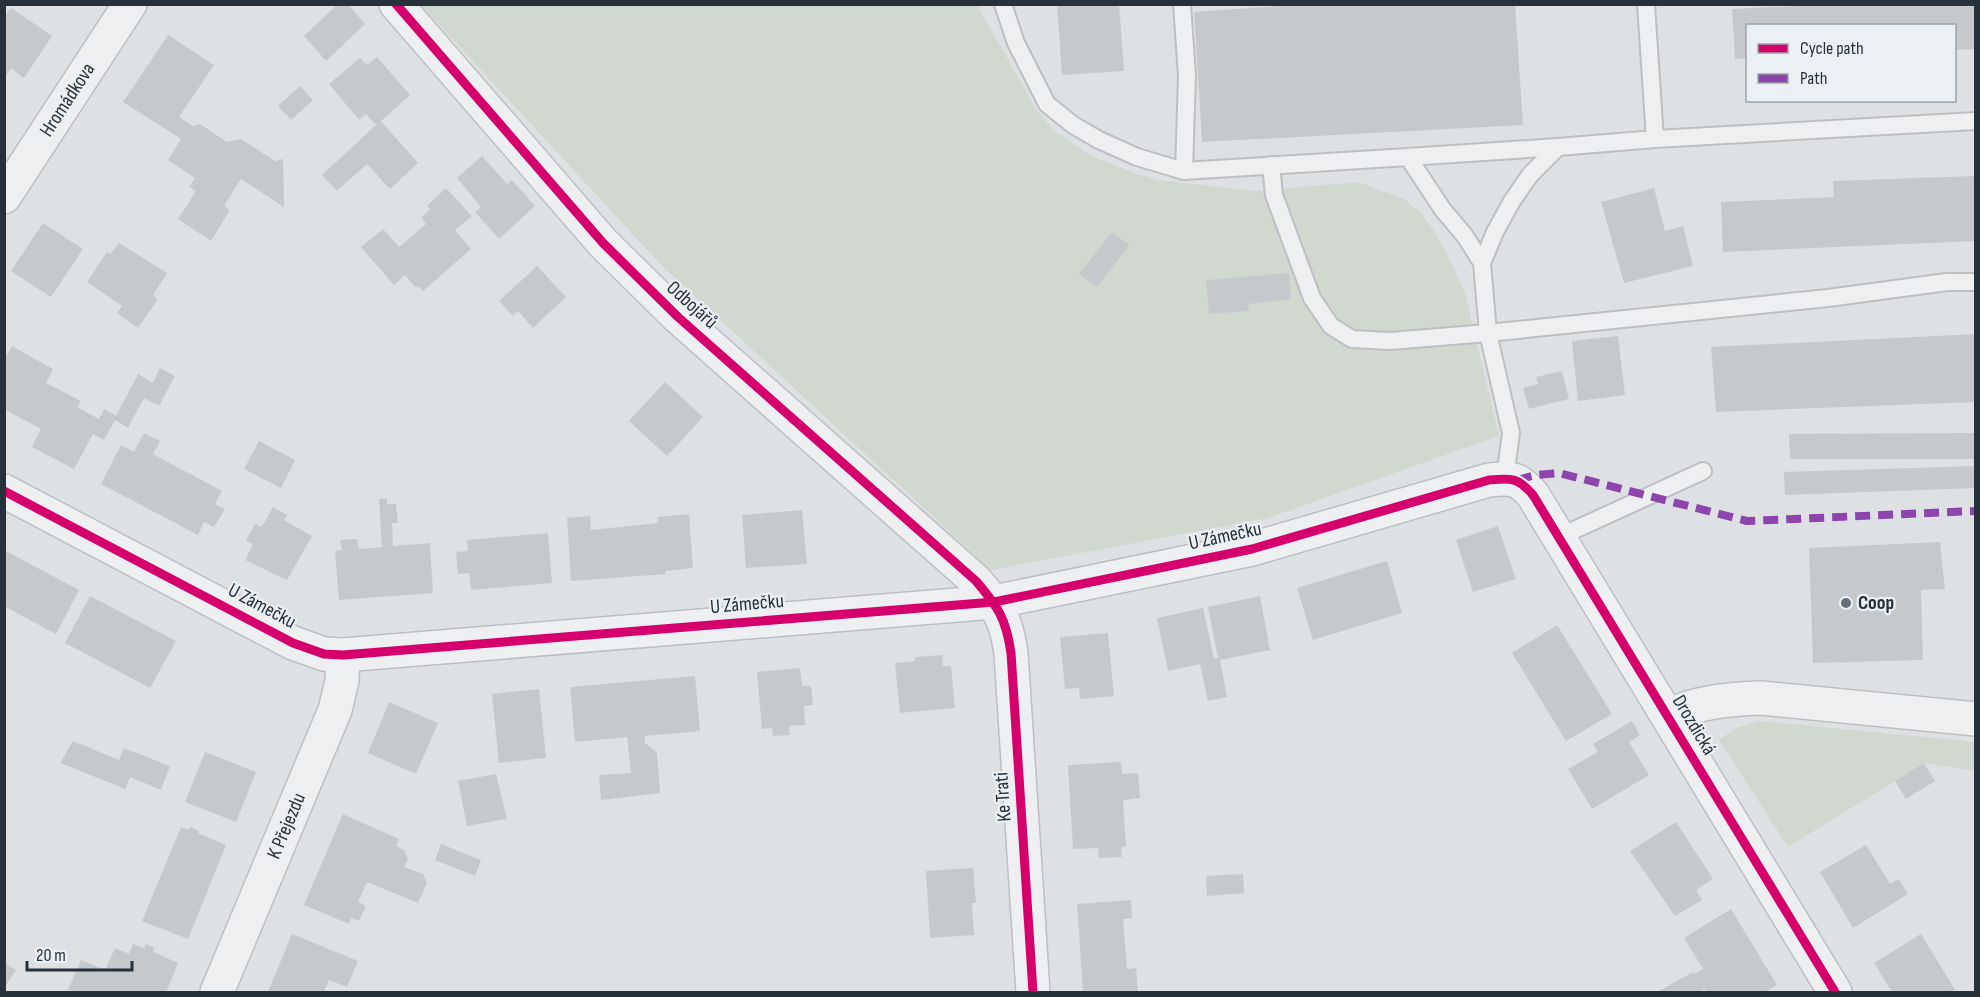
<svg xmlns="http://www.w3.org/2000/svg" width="1980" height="997" viewBox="0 0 1980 997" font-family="'Sofia Sans Condensed',sans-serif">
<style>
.green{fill:#d0d8cf}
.building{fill:#c6c9cc}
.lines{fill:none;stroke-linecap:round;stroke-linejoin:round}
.service-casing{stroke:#bdbfc2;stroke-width:20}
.minor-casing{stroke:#bdbfc2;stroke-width:36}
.service{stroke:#eeeff0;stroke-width:16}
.minor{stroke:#eeeff0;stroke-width:33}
.quiet{stroke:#8e44ad;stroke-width:8;stroke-dasharray:15 8;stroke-linecap:butt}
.cycleway-casing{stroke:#ebf0f4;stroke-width:13}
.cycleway{stroke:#d6006c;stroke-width:9}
.poi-dot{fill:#666f77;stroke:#ebf0f4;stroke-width:2}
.labels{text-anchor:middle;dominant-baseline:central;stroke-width:4.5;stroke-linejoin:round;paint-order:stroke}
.street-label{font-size:20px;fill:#26313c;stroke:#ebf0f4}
.poi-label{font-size:20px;font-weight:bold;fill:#26313c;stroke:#ebf0f4;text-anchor:start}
</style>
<rect width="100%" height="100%" fill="#dee1e4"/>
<g class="green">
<path d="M421,5H977L1036,109L1054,131L1092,156L1137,174L1158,180L1257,191L1359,182L1404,199L1421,213L1433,229L1448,256L1465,293L1499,436L1268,518L991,570L665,269Z"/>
<path d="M1760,721L1975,742V771L1924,763L1788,847L1719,740L1736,728Z"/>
</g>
<g class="building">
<path d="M338,4H348L365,24L326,61L304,36Z"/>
<path d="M1057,4H1119L1124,71L1062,75Z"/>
<path d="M1308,4H1515L1523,125L1202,142L1194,12Z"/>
<path d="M1841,4H1976V49L1954,50V26H1748V58L1735,59L1732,9Z"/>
<path d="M11,8L52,36L24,78L11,68L4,79V17Z"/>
<path d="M168,35L214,65L179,117L193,126L200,124L227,142L241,139L275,161L283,159L284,207L241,179L224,206L230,210L211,241L178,219L196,191L189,187L195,178L168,160L181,139L123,102Z"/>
<path d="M377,57L410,95L381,121L418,163L390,189L367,164L337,191L322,175L376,125L366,114L359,120L329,84L360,58L367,65Z"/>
<path d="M300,86L313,100L291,120L278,106Z"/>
<path d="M482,156L507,184L512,180L535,206L499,239L475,212L481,207L457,178Z"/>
<path d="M1976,176V241L1723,252L1721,202L1834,197L1833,181Z"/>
<path d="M446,188L472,216L455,230L471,249L423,291L418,286L416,288L405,275L394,285L361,247L383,229L399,247L426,224L421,218L430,209L427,206Z"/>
<path d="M1654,188L1665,231L1683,226L1693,266L1624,283L1601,202Z"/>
<path d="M43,223L83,249L51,297L11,271Z"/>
<path d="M1112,232L1129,245L1097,287L1079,274Z"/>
<path d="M119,243L167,273L153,295L158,299L138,328L117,313L122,306L87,282L107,252L111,254Z"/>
<path d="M537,266L566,297L533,328L518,311L513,316L499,301Z"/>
<path d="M1289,273L1291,299L1248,304L1249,311L1209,314L1206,280Z"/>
<path d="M1976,334V402L1716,412L1711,347Z"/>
<path d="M1618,336L1625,395L1578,401L1572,341Z"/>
<path d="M12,346L53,369L46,383L81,401L77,407L99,419L104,409L116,416L138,374L153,383L160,368L175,376L159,406L144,398L128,428L115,420L104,440L93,434L74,469L32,447L41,429L4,409V360Z"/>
<path d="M1562,371L1569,399L1529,409L1523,388L1538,384L1536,377Z"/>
<path d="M665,382L703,417L667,456L629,421Z"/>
<path d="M144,433L160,441L153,454L222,491L215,504L225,509L214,527L204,522L198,535L101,484L121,445L134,452Z"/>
<path d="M1976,433V459H1790L1789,434Z"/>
<path d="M259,441L295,460L281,488L244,469Z"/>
<path d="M1976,466V488L1785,495L1784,472Z"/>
<path d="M379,499H387V504H396L398,523H392L393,546L430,543L433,593L339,600L335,551L342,550L340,540L357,539L359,549L382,547Z"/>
<path d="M273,507L287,515L284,520L312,536L287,580L245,560L253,544L246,540L255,524L262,527Z"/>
<path d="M802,510L807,564L746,568L742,515Z"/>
<path d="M689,514L693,568L665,571L666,574L571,581L567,518L590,516L591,530L658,523V517Z"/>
<path d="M1498,526L1516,579L1473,592L1456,540Z"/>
<path d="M548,533L552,583L471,590L469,573L458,574L456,552L468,551L467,540Z"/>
<path d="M1940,542L1945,589L1921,590L1923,660L1813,663L1809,548Z"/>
<path d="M4,550L79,590L56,634L4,606Z"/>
<path d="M1387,561L1402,613L1313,640L1297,588Z"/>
<path d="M90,596L176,641L150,688L65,643Z"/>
<path d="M1260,596L1270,650L1220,660L1227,697L1208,701L1200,664L1168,671L1157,618L1203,608L1214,659L1218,658L1208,607Z"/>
<path d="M1557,625L1612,714L1566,741L1512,653Z"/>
<path d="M1108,633L1114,696L1080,699L1079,688L1065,689L1060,637Z"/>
<path d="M942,655L943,666H951L955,708L900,713L895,663L915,661V657Z"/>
<path d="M800,668L802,686H811L813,705L804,706L805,725L789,726L790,735L773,736L772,728L762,729L757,672Z"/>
<path d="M695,676L700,731L645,736V743L657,753L660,793L601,800L599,775L631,773L627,737L575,742L570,687Z"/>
<path d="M539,689L546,758L499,763L492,694Z"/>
<path d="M389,702L438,723L416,774L368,753Z"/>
<path d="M1632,721L1640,735L1629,742L1649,775L1592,809L1568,769L1598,752L1593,744Z"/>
<path d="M73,741L119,760L124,748L170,766L161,790L130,777L125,789L60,763Z"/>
<path d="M205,752L256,772L236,822L185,802Z"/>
<path d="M1121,762L1122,774L1138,773L1140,798L1123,800L1126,846L1121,847L1122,857L1099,858L1098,848L1073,849L1068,765Z"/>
<path d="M1924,763L1935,781L1906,799L1895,781Z"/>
<path d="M496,774L507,819L467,826L458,781Z"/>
<path d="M343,814L399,839L396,846L404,850L408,859L404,867L423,874L427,883L418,903L367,882L358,902L366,906L359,921L351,918L349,924L304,905Z"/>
<path d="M1676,822L1713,879L1696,890L1702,900L1675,916L1630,851Z"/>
<path d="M181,827L189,830L190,827L199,831L198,833L226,845L188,939L142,921Z"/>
<path d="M441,844L481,860L475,876L435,860Z"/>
<path d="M1866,845L1890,884L1899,879L1908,894L1853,928L1820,872Z"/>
<path d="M973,868L976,903H972L974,935L930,938L926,871Z"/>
<path d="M1243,874L1244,893L1207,896L1206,876Z"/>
<path d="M1131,900L1132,918L1123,919L1127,969L1136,968L1138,992H1083L1077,904Z"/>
<path d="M1731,909L1777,985L1765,992H1707L1704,989L1701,992H1657L1693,972L1694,974L1703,969L1684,938Z"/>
<path d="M292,934L358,961L347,987L329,980L324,992H268Z"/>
<path d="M1921,934L1955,990L1951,992H1892L1874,963Z"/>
<path d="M133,944L144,948L146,944L155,948L153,952L178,963L166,992H75L68,990L81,960L105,970L115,948L129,954Z"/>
<path d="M4,962L16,970L4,988Z"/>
</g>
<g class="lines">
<defs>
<g id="service">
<path d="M1003,4L1016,43L1047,104L1073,125L1099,140L1137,157L1184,171L1408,157L1443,210L1465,236L1482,263"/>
<path d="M1182,4L1187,76L1184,171"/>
<path d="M1646,4L1655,139"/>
<path d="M1408,157L1558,147"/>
<path d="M1271,165L1274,195L1312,298L1331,326L1352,339L1390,341L1488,333L1828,298L1947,282H1976"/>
<path d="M1505,478L1511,433L1488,333L1482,263L1495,232L1512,201L1530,175L1558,147L1655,139L1976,121"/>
<path d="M1559,537L1703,471"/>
</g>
<g id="minor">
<path d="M396,4L603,243L678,317L976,581C998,607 1006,618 1011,653L1033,992"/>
<path id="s1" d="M4,197L130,4"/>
<path d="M4,491L293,643L324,654L343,655L994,602L1252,549L1489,480C1511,478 1518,477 1533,495L1835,992"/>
<path d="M1668,716C1697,702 1729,699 1761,698L1976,719"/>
<path id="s2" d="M217,992L335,710L342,681L343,655"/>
</g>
</defs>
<use href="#service" class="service-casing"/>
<use href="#minor" class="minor-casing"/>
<use href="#service" class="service"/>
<use href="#minor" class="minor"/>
<path class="quiet" d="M1517,480L1536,475L1559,473L1747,521L1976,511"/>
<defs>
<g id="cycleway">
<path d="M396,4L603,243L678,317L976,581C998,607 1006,618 1011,653L1033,992"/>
<path d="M4,491L293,643L324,654L343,655L994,602L1252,549L1489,480C1511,478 1518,477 1533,495L1835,992"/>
</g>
</defs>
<use href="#cycleway" class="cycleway-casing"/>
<use href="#cycleway" class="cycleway"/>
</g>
<circle class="poi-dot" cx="1846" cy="603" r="6"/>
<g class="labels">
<g class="street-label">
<text stroke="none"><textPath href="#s1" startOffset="116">Hromádkova</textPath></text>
<text transform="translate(692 305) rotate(42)">Odbojářů</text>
<text transform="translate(1225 536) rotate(-12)">U Zámečku</text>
<text transform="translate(747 604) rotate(-5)">U Zámečku</text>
<text transform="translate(262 606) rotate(28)">U Zámečku</text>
<text transform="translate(1694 725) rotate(59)">Drozdická</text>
<text transform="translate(1003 797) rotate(-94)">Ke Trati</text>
<text stroke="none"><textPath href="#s2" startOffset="180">K Přejezdu</textPath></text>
</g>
<g class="poi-label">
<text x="1858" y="603">Coop</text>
</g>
</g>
<rect width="1980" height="997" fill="none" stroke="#26313c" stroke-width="12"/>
<rect x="1746" y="24" width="210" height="78" fill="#ebf0f4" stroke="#9ca4aa" stroke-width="1.5"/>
<rect x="1758" y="44" width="30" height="9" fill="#d6006c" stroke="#9ca4aa" stroke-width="1.5"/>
<text x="1800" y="54" font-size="18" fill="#26313c">Cycle path</text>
<rect x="1758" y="74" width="30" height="9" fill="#8e44ad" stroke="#9ca4aa" stroke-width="1.5"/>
<text x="1800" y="84" font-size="18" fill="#26313c">Path</text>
<path d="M27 961v9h105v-9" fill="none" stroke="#26313c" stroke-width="3"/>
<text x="36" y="961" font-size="18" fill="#26313c" stroke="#ebf0f4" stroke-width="4.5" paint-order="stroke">20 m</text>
</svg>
